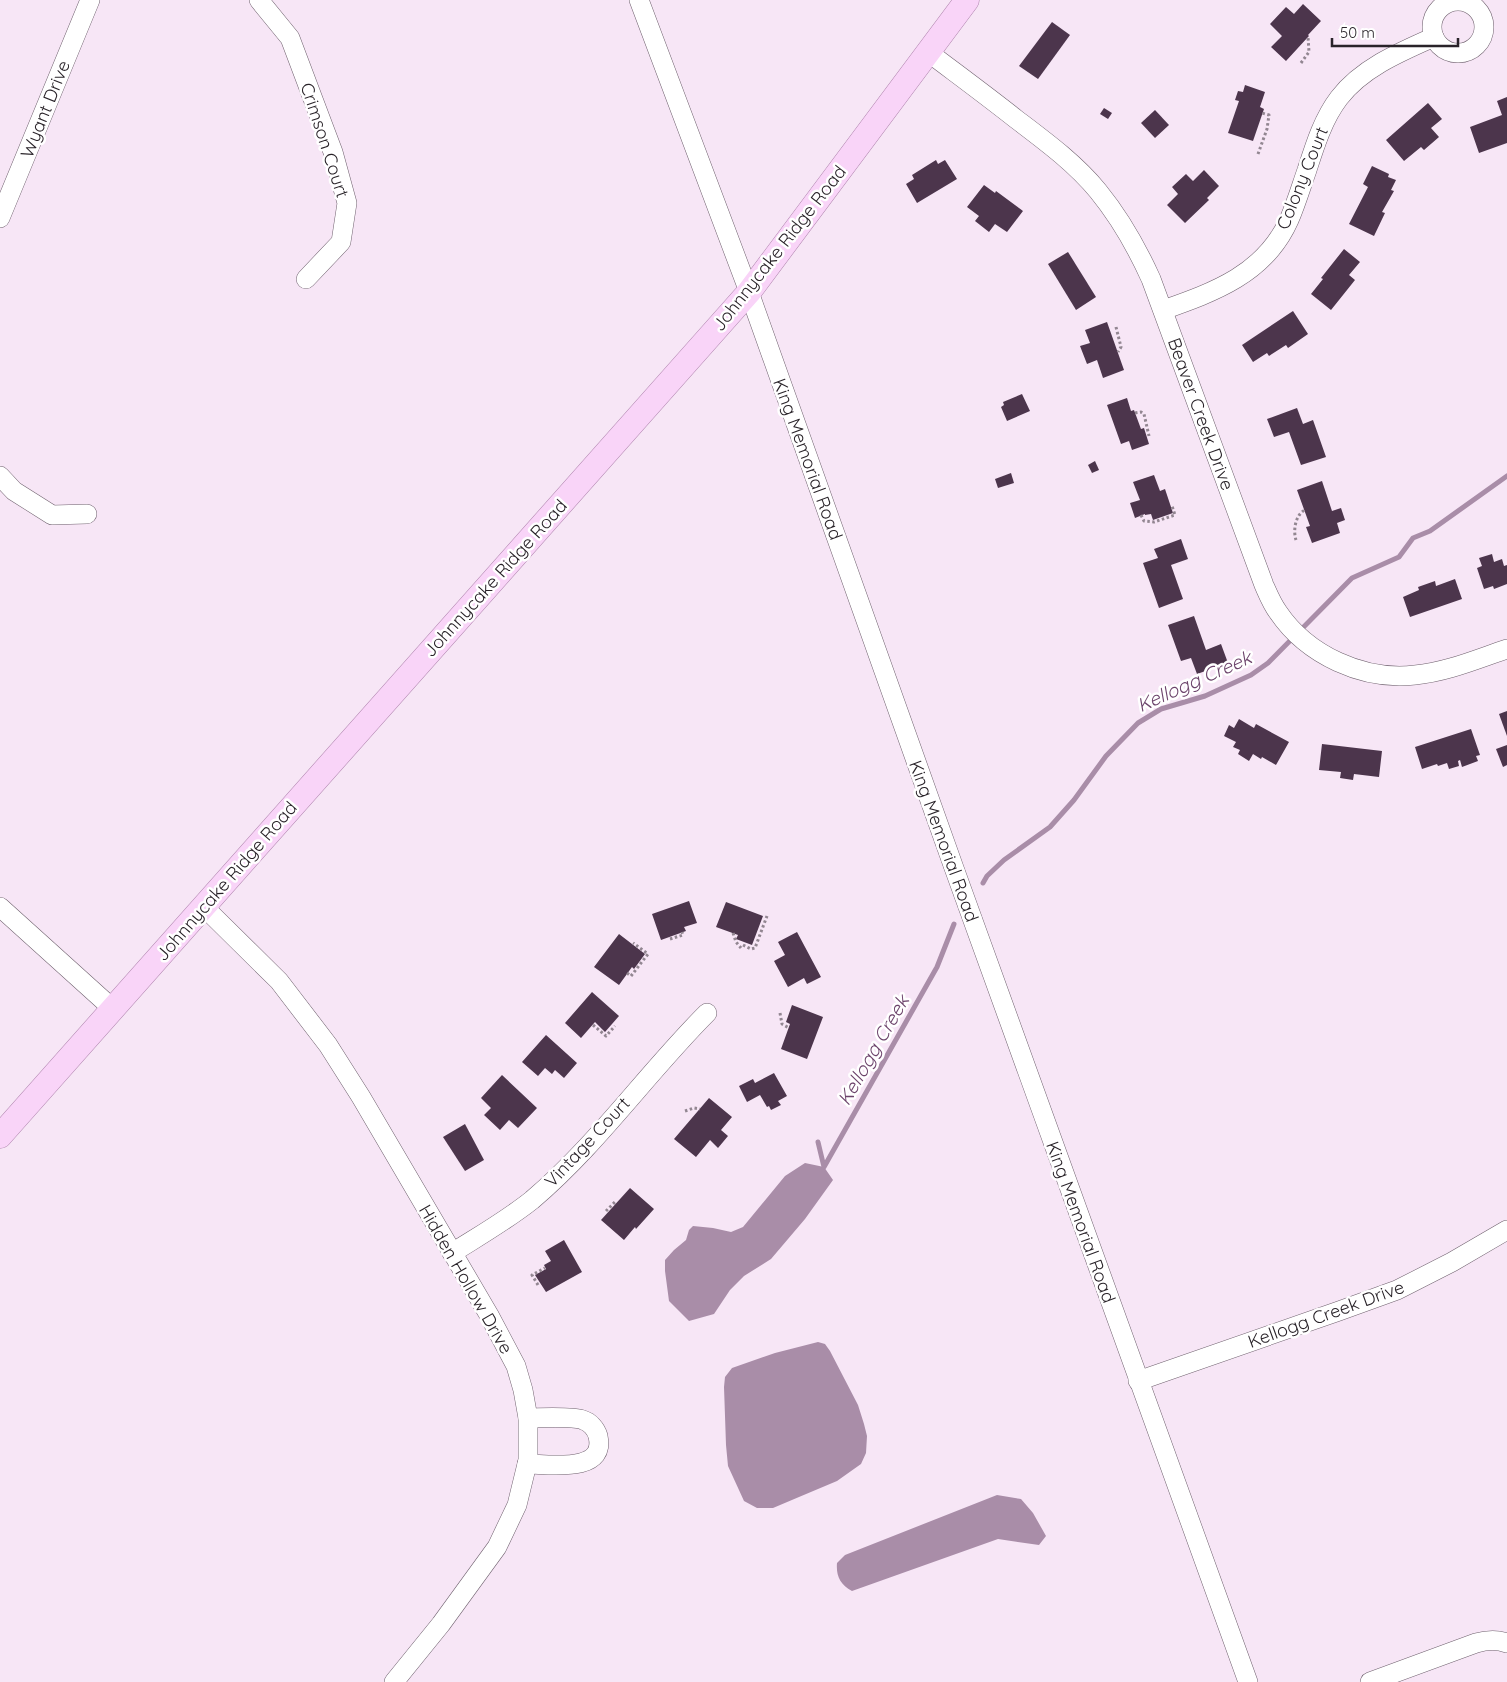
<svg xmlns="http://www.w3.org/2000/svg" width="1507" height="1682" viewBox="0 0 1507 1682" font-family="Quicksand,sans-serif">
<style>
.water{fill:#a98da8}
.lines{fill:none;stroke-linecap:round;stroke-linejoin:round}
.stream{stroke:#a98da8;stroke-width:5}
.building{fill:#4c354c}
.minor-casing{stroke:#6f616e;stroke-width:20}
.major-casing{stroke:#ae83ac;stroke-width:25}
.path{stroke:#928691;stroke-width:3;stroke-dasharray:2.5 2.5;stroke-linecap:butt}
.minor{stroke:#fff;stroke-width:19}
.major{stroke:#f9d4f8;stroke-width:24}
.labels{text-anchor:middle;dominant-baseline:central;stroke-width:5;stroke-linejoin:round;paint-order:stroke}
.street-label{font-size:18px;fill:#292329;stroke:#fff}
.water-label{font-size:19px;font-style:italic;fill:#6c436b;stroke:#fff}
</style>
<rect width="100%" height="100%" fill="#f7e6f6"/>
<g class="water">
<path d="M805,1163L824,1167L833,1180L805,1219L771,1259L744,1276L730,1290L714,1314L689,1321L669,1301L665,1271V1260L674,1250L686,1240L689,1230L693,1226L713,1228L731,1232L743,1227L785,1176Z"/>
<path d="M818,1342L825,1344L830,1351L858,1405L864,1424L867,1436L866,1453L861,1464L837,1481L799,1497L773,1508H757L744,1501L728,1466L726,1445L724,1387L725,1377L732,1368L775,1353Z"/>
<path d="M997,1495L1021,1499L1033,1513L1046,1536L1039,1545L998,1539L852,1591C840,1584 836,1576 837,1563L845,1555Z"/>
</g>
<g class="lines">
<g class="stream">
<path d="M983,883L987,876L1004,860L1050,827L1074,800L1106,756L1138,723L1161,709L1205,696L1251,675L1268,663L1352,578L1399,557L1413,538L1430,531L1507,476"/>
<path d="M818,1142L824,1167L937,967L954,924"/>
</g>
</g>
<g class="building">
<path d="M1303,4L1321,21L1308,35L1309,36L1308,37L1286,61L1271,47L1282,36L1270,24L1286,7L1294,14Z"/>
<path d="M1052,22L1070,35L1038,79L1019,66Z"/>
<path d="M1245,85L1265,92L1260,107L1264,109L1253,141L1228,133L1239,101L1235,100L1238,91L1243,92Z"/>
<path d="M1507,97V143L1479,153L1470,127L1502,115L1497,101Z"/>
<path d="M1428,103L1442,119L1431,128L1439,137L1424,150L1421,147L1404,161L1386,140Z"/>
<path d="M1104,108L1112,113L1108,119L1100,114Z"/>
<path d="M1155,110L1169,125L1155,138L1141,123Z"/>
<path d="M936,160L938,164L945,160L957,179L917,203L906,184L914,179L912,175Z"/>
<path d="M1372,166L1389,174L1388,177L1396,180L1391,190L1394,191L1382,212L1385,213L1374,236L1349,224L1368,187L1363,184Z"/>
<path d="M1204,170L1219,186L1207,198L1209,200L1185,223L1167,205L1178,194L1172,187L1186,174L1193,181Z"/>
<path d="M984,185L995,193L996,191L1023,211L1007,232L995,224L989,232L975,221L979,216L967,207Z"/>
<path d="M1344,249L1360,262L1349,275L1355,280L1331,310L1311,294L1323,279L1321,278Z"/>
<path d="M1068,252L1096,297L1076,310L1048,264Z"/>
<path d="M1293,311L1308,334L1288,348L1286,345L1269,356L1267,353L1253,362L1242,345Z"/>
<path d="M1107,322L1124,370L1103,378L1097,360L1087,364L1080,346L1090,343L1085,330Z"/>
<path d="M1022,394L1030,411L1007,421L1001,407L1004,405L1003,402Z"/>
<path d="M1127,398L1131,411L1134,410L1141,429L1144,428L1149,444L1132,450L1129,441L1121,444L1107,405Z"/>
<path d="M1297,408L1303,424L1313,420L1326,457L1301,465L1289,432L1274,437L1267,419Z"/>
<path d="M1095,461L1099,470L1092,473L1088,465Z"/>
<path d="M1011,473L1014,483L998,488L995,479Z"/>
<path d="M1154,475L1160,491L1165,489L1173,513L1153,520L1151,514L1145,515V514L1135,518L1130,503L1140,500L1133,482Z"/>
<path d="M1322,481L1332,511L1341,508L1345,520L1337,523L1340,533L1312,543L1306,527L1310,526L1297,490Z"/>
<path d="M1181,539L1188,559L1171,565L1183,599L1159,608L1143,563L1158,558L1154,549Z"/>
<path d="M1492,554L1494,562L1502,559L1504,566L1507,565V584L1494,589L1493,586L1484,589L1477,568L1482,566L1479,558Z"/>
<path d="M1455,579L1462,599L1410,617L1403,597L1419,590L1418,587L1435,581L1436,586Z"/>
<path d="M1194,616L1206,650L1221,644L1228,663L1197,674L1191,658L1181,661L1168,625Z"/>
<path d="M1507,711V736L1499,714Z"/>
<path d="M1239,719L1254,728L1256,724L1289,742L1276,765L1262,757L1261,759L1253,754L1249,761L1238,754L1240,750L1233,747L1236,742L1224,736L1229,725L1234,728Z"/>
<path d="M1471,729L1480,755L1476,756L1478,761L1462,767L1460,760L1458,761L1459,766L1449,769L1447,763L1438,766L1437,764L1422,769L1415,747Z"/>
<path d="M1322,744L1382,751L1379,777L1354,774L1353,780L1340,778L1341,772L1319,770Z"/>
<path d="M1507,745V765L1503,767L1496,749Z"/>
<path d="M689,901L697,923L684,927L686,931L661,940L652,914Z"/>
<path d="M726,902L763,916L752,945L736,939L738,935L716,927Z"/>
<path d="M797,932L821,977L807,984L804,978L788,987L774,961L785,955L778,942Z"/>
<path d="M619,934L645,954L634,969L632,967L619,985L594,967Z"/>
<path d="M592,992L619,1016L605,1032L595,1022L581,1038L565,1023Z"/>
<path d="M792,1005L823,1017L807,1059L781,1049L790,1024L786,1022Z"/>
<path d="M546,1035L577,1063L564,1078L555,1070L552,1074L545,1068L538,1076L522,1062Z"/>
<path d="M774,1073L787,1096L778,1101L781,1105L771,1110L769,1106L767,1107L760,1095L747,1102L739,1086L753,1079L755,1083Z"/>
<path d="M502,1075L537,1108L518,1128L509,1120L500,1130L484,1115L491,1108L481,1098Z"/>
<path d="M709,1098L732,1117L721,1130L728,1136L718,1148L710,1140L696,1157L674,1139Z"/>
<path d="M465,1124L484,1160L465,1171L443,1137Z"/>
<path d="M630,1188L654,1209L636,1229L635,1227L624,1240L601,1220Z"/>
<path d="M564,1240L582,1272L546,1292L535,1275L546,1269L544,1265L551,1261L545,1251Z"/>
</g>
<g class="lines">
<defs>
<g id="minor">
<path d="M259,0L290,38L333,152L347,203L341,242L306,279"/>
<path d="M639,0L749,292L954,868L1248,1682"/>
<circle cx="1458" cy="27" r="26"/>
<path d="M928,52C957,74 987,96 1016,119C1045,141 1075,163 1098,191C1120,218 1137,248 1151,279L1264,585C1268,594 1272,604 1278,612C1307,655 1363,681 1415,675C1447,672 1477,659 1507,649"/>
<path d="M0,218L90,0"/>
<path d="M1163,310C1214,292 1265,274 1289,220C1296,204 1301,187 1307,170C1315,145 1323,119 1339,98C1362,68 1400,52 1434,37"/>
<path d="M0,476L14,491L52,515L87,514"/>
<path d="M203,906L279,981L328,1045L361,1097L489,1315L516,1366L523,1390L528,1418V1460L517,1505L497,1547L441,1624L394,1682"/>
<path d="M0,907L113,1009"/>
<path d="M452,1253C479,1236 507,1220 532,1200C597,1145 647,1073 707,1013"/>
<path d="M1138,1381L1339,1311L1397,1290L1452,1262L1507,1230"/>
<path d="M527,1464C548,1464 607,1474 598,1436C596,1429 590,1422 583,1420C573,1416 540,1418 528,1418"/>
<path d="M1370,1682L1476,1643C1487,1640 1496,1639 1507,1643"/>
</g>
<path id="major" d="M0,1136L749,292L967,0"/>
</defs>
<use href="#minor" class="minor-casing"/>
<use href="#major" class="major-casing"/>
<g class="path">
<path d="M1301,63L1309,52L1308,37"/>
<path d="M1258,154L1267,129L1269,115L1262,113"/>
<path d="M1116,327L1121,347L1118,352"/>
<path d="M1135,413L1141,412L1144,414L1149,436"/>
<path d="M1141,515L1144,521L1154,522L1175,515L1172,506"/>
<path d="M1296,540C1293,531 1295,515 1305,510"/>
<path d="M733,933L736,942L741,948"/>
<path d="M670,939L683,935L682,932"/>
<path d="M743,945L751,949L755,948L767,916"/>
<path d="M627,973L631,976L648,954L633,943"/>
<path d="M780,1013L782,1024L789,1028"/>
<path d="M593,1025L606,1036L615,1026"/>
<path d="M685,1111L694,1108L700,1109"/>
<path d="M606,1211L615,1202L616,1203"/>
<path d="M538,1285L532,1275L545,1268"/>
</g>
<use href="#minor" class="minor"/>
<use href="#major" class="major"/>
</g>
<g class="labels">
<g class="street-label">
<text transform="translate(45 109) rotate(-68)">Wyant Drive</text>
<text transform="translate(325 140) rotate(72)">Crimson Court</text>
<text transform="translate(1302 178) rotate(-68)">Colony Court</text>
<text transform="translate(779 248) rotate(-52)">Johnnycake Ridge Road</text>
<text transform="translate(1201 414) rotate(70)">Beaver Creek Drive</text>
<text transform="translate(808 459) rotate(70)">King Memorial Road</text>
<text transform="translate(495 578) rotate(-48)">Johnnycake Ridge Road</text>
<text transform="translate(944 841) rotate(70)">King Memorial Road</text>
<text transform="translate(226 881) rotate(-49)">Johnnycake Ridge Road</text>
<text transform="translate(587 1142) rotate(-47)">Vintage Court</text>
<text transform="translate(1081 1222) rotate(70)">King Memorial Road</text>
<text transform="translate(466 1279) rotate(60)">Hidden Hollow Drive</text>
<text transform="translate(1326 1314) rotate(-20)">Kellogg Creek Drive</text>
</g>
<g class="water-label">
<text transform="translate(1194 681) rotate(-24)">Kellogg Creek</text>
<text transform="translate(873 1050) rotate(-60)">Kellogg Creek</text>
</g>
</g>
<path d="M1332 38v8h126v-8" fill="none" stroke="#292329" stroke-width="2.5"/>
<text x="1340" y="38" font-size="15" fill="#292329" stroke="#ffffff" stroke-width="4" paint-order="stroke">50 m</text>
</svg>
